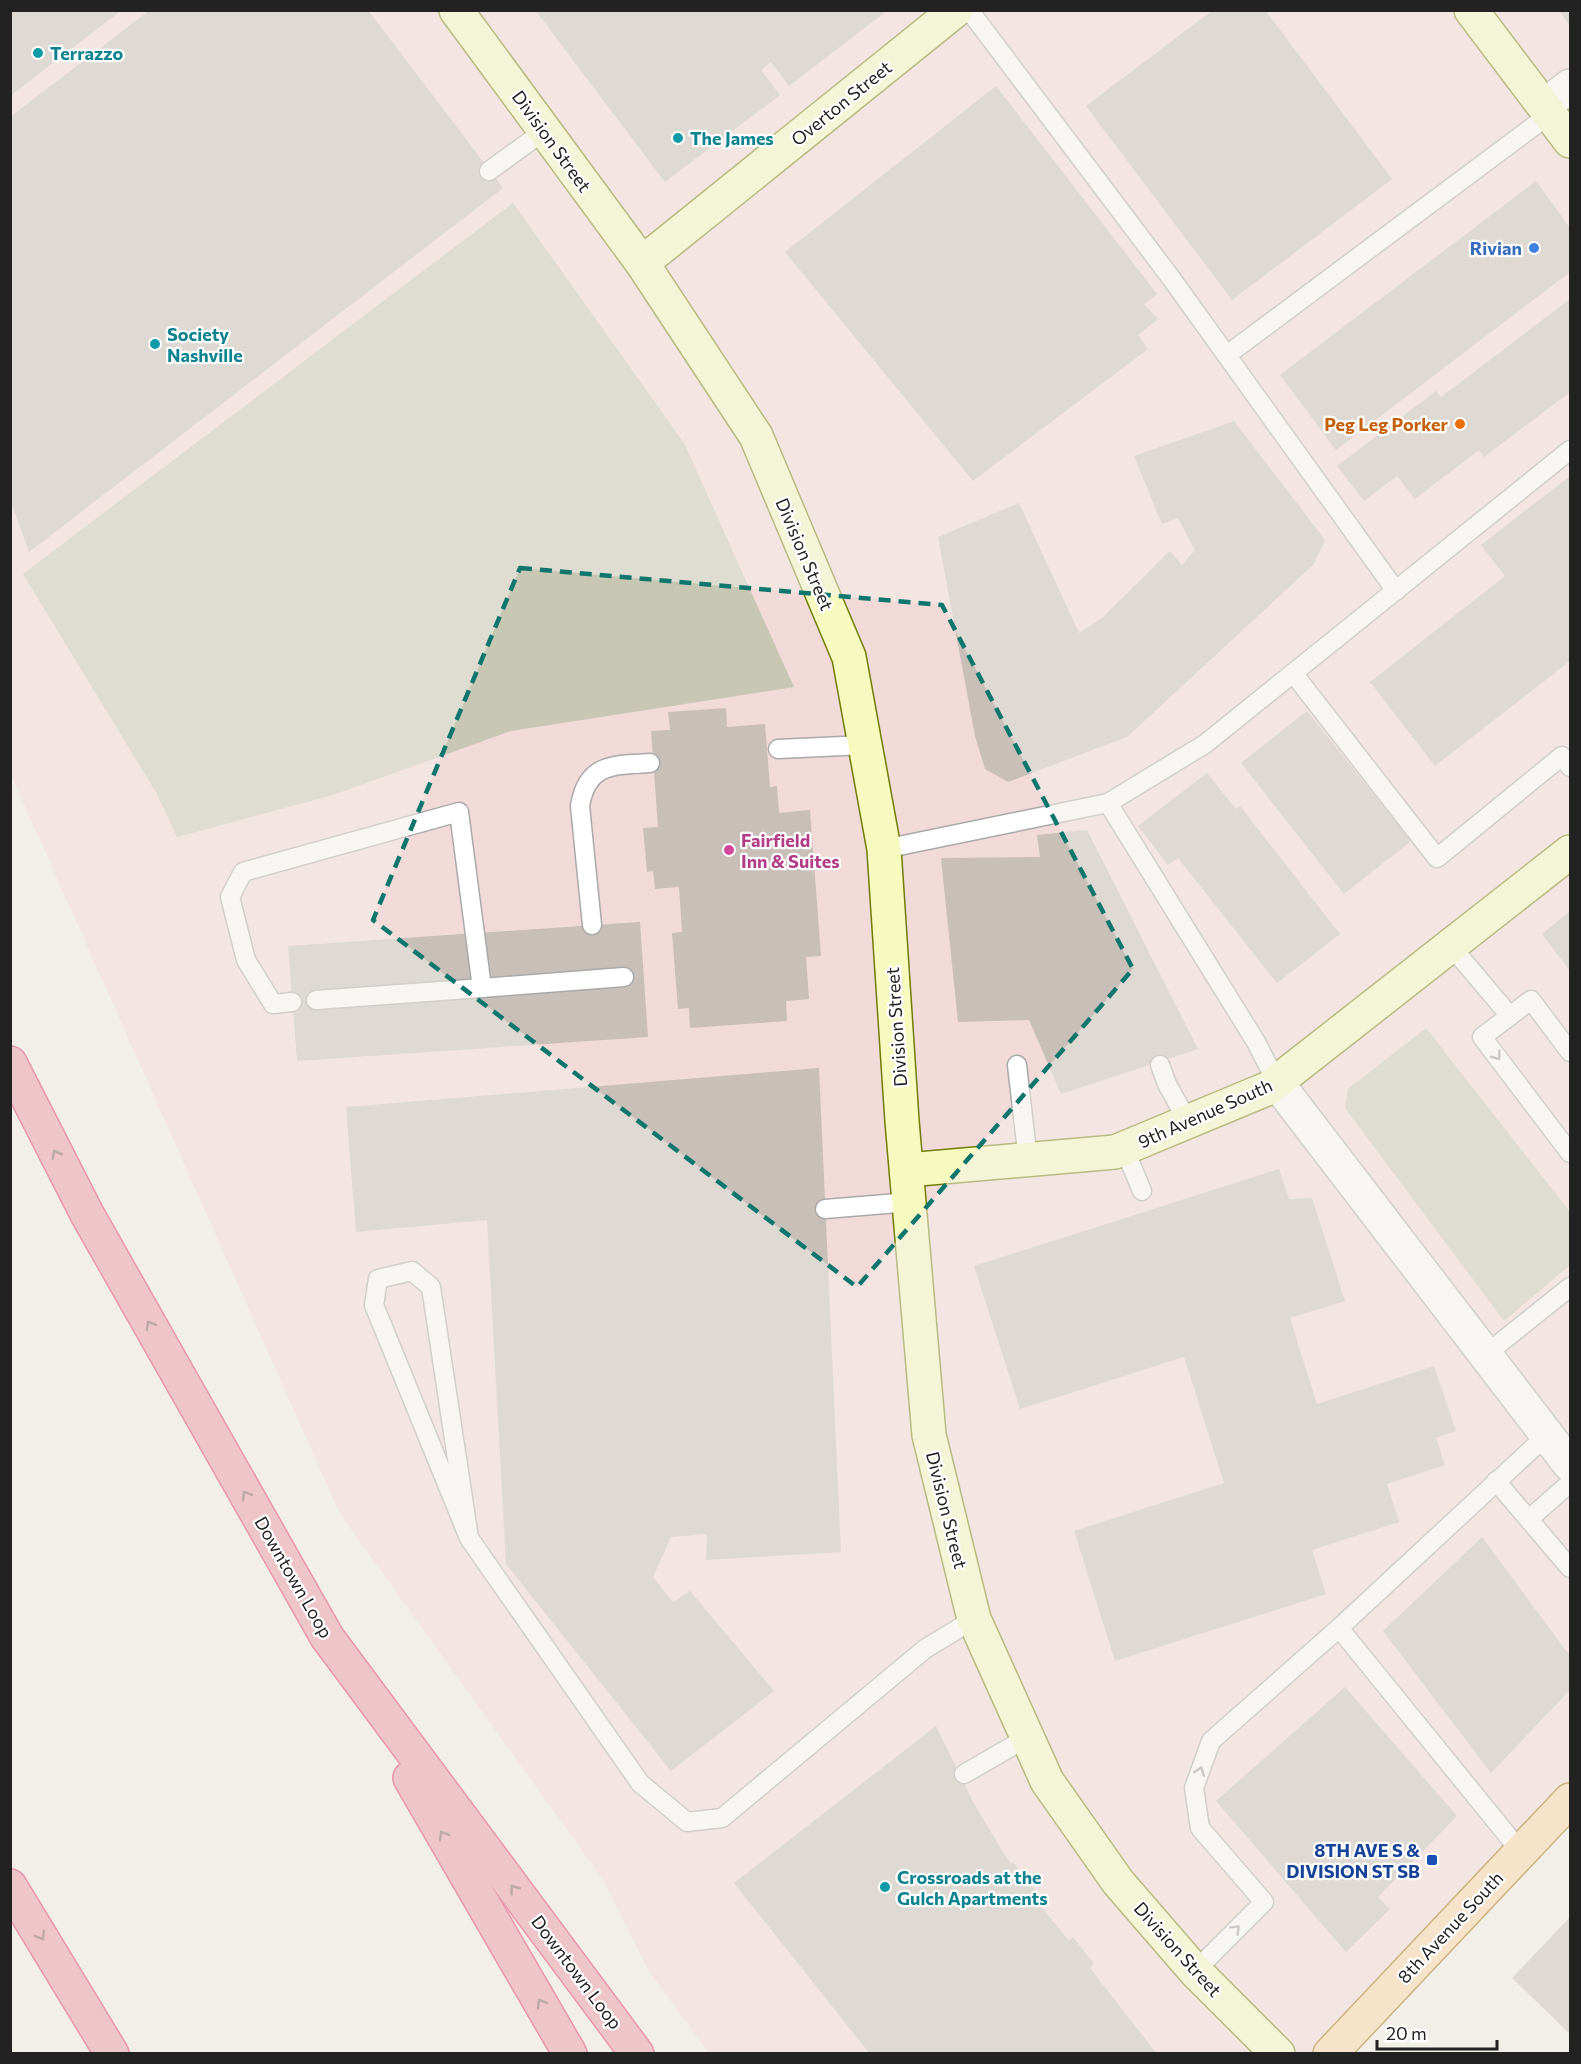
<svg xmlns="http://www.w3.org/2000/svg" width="1581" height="2064" viewBox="0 0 1581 2064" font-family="Commissioner,sans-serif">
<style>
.commercial{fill:#f2dad9}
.construction{fill:#c7c7b4}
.building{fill:#c7bfb8}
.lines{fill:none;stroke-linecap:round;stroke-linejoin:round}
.service-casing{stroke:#a9a9a9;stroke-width:21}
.minor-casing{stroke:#a9a9a9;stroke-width:36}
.secondary-casing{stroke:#707d05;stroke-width:36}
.primary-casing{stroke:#a06b00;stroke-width:36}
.motorway-casing{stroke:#dc2a67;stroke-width:36}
.service{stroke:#fff;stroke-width:18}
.minor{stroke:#fff;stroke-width:33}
.secondary{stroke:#f7fabf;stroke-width:33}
.primary{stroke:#fcd6a4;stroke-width:33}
.motorway{stroke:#e892a2;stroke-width:33}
.oneway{stroke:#9c9c9c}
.oneway2{stroke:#7b545c}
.marked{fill:none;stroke:#0f766e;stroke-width:4.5;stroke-dasharray:12 8;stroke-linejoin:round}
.culture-dot{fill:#0f9aa8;stroke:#fff;stroke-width:2}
.shop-dot{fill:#3f7fe0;stroke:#fff;stroke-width:2}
.food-dot{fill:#e8710a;stroke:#fff;stroke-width:2}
.hotel-dot{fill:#d1479c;stroke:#fff;stroke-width:2}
.transit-dot{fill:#1a4fb4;stroke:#fff;stroke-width:2}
.labels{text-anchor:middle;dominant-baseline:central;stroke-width:4.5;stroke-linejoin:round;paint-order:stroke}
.culture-label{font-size:18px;font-weight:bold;fill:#0d838f;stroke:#fff;text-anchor:start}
.street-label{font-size:18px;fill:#222;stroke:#fff}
.shop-label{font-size:18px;font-weight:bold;fill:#366cbe;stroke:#fff;text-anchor:end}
.food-label{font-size:18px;font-weight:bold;fill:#c56008;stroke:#fff;text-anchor:end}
.hotel-label{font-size:18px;font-weight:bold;fill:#b23c85;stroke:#fff;text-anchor:start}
.transit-label{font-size:18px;font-weight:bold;fill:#164399;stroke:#fff;text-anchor:end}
</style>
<rect width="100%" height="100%" fill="#f2efe9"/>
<path class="commercial" d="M10,11H1570V1800L1330,2053H709L648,1970L601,1877L340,1514L11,775Z"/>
<g class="construction">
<path d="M513,203L684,443L794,687L511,731L333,795L177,837L157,794L23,574Z"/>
<path d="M1426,1028L1570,1212V1265L1504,1321L1345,1108L1348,1089Z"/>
</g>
<g class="building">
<path d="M10,10H122L10,96Z"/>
<path d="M150,10H368L503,188L29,552L10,499V117Z"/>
<path d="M535,10H888L789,86L771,62L761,70L780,95L665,182Z"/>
<path d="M1213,10H1265L1392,179L1232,300L1086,106Z"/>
<path d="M1559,10H1570V26Z"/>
<path d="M996,86L1157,294L1144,304L1158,319L1138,335L1148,349L973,481L785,252Z"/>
<path d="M1536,181L1570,228V272L1336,450L1280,375Z"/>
<path d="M1570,299V392L1484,457L1479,450L1415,499L1397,476L1364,501L1337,466L1436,391L1441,397Z"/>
<path d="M1234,421L1325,540L1313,565L1127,737L1008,782L985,769L975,736L938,537L1019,503L1079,633L1102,618L1170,551L1182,565L1195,550L1178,518L1162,524L1134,456Z"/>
<path d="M1570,476V661L1435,766L1370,682L1505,576L1481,545Z"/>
<path d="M726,708L727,727L765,724L770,787L777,786L779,813L810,810L821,956L806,957L809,999L786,1001L787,1021L690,1028L689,1008L678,1009L672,933L682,932L679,887L655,889L653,871L647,872L643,828L658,827L651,731L670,730L668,712Z"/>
<path d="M1307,711L1411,841L1344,894L1241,763Z"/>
<path d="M1207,773L1236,809L1240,806L1340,934L1277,983L1178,858L1168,865L1138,826Z"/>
<path d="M1087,830L1198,1049L1061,1094L1029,1020L958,1022L941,858L1040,857L1037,835Z"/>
<path d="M1570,911V971L1542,934Z"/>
<path d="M640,922L648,1037L297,1061L288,946Z"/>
<path d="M819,1068L841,1552L706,1560L707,1534L671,1537L653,1577L673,1602L690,1591L774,1691L671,1771L506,1564L487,1220L356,1232L346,1107Z"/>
<path d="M1279,1169L1289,1199L1312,1198L1345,1301L1290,1318L1317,1404L1434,1366L1456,1431L1436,1438L1445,1465L1387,1484L1399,1522L1312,1550L1326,1594L1115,1661L1074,1531L1224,1483L1184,1357L1020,1409L974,1266Z"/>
<path d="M1482,1537L1570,1656V1690L1491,1773L1383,1631Z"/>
<path d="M1345,1687L1457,1816L1378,1897L1390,1909L1346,1952L1216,1801Z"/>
<path d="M936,1726L972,1800L1002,1851L1011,1864L1013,1862L1036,1891L1032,1895L1069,1941L1073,1937L1094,1964L1090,1968L1157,2054H870L734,1883Z"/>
<path d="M1570,1917V2034L1512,1978Z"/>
</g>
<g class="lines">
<defs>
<g id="service">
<path d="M969,10L1171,278L1396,591"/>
<path d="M489,171L544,131"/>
<path d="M1227,355L1550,114"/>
<path d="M1293,673L1437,858L1562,756L1570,767"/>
<path d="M778,749L865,745"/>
<path d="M1108,803L1256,1042L1277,1083"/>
<path d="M884,849L1108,803L1205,744L1570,450"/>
<path d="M592,925L580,806C587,763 614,765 650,763"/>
<path d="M1450,945L1510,1016"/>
<path d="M316,1000L482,988"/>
<path d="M292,1002L273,1004L246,960L230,897L243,872L459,812L482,988L624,977"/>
<path d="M1570,1052L1531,1000L1482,1037L1570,1153"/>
<path d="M1017,1065L1028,1160"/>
<path d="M1160,1065L1167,1084L1188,1122"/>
<path d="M1124,1148L1142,1191"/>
<path d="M825,1209L910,1202"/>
<path d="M1485,1355L1570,1287"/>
<path d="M1496,1481L1570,1568"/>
<path d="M1529,1519L1570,1483"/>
<path d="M469,1538L374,1305L378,1279L412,1271L431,1287L469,1538L640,1783L687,1822L722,1818L925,1649L974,1619"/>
<path d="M1339,1628L1521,1852"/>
<path d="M964,1774L1028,1737"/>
<path d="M1195,1971L1264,1902L1200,1828L1194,1788L1211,1741L1339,1628L1547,1435"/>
</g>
<g id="minor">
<path d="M1544,106L1570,86"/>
<path d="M1277,1083L1570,1465"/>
</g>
<g id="secondary">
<path d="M456,10L642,263L756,436L849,657L884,849L902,1121L929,1435L974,1619L1047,1781L1118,1882L1195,1971L1278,2054"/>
<path d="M1471,10L1570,141"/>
<path d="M642,263L956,10"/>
<path d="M907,1170L1115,1152L1269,1088L1570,852"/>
</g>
<path id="primary" d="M1330,2054L1570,1800"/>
<g id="motorway">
<path d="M10,1063L87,1214L327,1637L637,2054"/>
<path d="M410,1778L570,2054"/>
<path d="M10,1886L112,2054"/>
</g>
</defs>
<use href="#service" class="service-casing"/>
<use href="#minor" class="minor-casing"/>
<use href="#secondary" class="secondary-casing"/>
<use href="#primary" class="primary-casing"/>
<use href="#motorway" class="motorway-casing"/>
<use href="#service" class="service"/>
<use href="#minor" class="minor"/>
<use href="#secondary" class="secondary"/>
<use href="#primary" class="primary"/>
<use href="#motorway" class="motorway"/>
</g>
<defs><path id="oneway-chevron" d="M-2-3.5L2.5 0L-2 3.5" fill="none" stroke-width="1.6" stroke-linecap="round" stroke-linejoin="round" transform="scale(1.5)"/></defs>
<g class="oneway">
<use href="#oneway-chevron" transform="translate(1497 1056) rotate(53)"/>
<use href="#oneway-chevron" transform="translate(1200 1771) rotate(-71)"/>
<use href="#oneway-chevron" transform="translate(1236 1929) rotate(-45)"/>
</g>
<g class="oneway2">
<use href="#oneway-chevron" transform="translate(56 1154) rotate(-117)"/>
<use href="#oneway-chevron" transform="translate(150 1325) rotate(-120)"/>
<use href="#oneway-chevron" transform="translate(246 1495) rotate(-120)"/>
<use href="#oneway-chevron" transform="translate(443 1835) rotate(-120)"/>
<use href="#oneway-chevron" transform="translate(514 1889) rotate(-127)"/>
<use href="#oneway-chevron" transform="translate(41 1936) rotate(59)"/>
<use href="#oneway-chevron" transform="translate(541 2003) rotate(-120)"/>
</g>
<path d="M0 0H1581V2064H0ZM520,568L942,605L1133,969L857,1287L373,920Z" fill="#f2efe9" fill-opacity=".55" fill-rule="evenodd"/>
<path class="marked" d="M520,568L942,605L1133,969L857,1287L373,920Z"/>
<g class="culture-dot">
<circle cx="38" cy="53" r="6"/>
<circle cx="678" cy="138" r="6"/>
<circle cx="155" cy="344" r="6"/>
<circle cx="885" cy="1887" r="6"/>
</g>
<circle class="shop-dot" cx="1534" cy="248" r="6"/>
<circle class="food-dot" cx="1460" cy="424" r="6"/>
<circle class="hotel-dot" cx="729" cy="850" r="6"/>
<rect class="transit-dot" x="1426" y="1854" width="12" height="12" rx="3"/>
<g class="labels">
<g class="culture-label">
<text x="50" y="53">Terrazzo</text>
<text x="690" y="138">The James</text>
<text x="167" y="334">Society<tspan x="167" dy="21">Nashville</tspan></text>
<text x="897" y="1877">Crossroads at the<tspan x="897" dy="21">Gulch Apartments</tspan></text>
</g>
<g class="street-label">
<text transform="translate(841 103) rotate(-39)">Overton Street</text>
<text transform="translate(552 141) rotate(54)">Division Street</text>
<text transform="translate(805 554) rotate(67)">Division Street</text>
<text transform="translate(896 1027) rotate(-94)">Division Street</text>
<text transform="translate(1205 1113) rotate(-24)">9th Avenue South</text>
<text transform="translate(947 1510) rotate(76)">Division Street</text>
<text transform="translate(294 1577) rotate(60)">Downtown Loop</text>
<text transform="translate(1450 1927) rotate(-47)">8th Avenue South</text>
<text transform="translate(1178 1949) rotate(48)">Division Street</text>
<text transform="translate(577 1972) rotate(53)">Downtown Loop</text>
</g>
<g class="shop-label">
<text x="1522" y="248">Rivian</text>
</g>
<g class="food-label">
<text x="1448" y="424">Peg Leg Porker</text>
</g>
<g class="hotel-label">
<text x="741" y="840">Fairfield<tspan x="741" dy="21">Inn &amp; Suites</tspan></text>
</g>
<g class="transit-label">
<text x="1420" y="1850">8TH AVE S &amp;<tspan x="1420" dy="21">DIVISION ST SB</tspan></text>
</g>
</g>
<rect width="1581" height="2064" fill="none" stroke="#222222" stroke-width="24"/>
<path d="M1377 2040v9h120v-9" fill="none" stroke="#222222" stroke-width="3"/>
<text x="1386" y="2040" font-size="18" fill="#222222" stroke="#ffffff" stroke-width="4.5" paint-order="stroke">20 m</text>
</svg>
